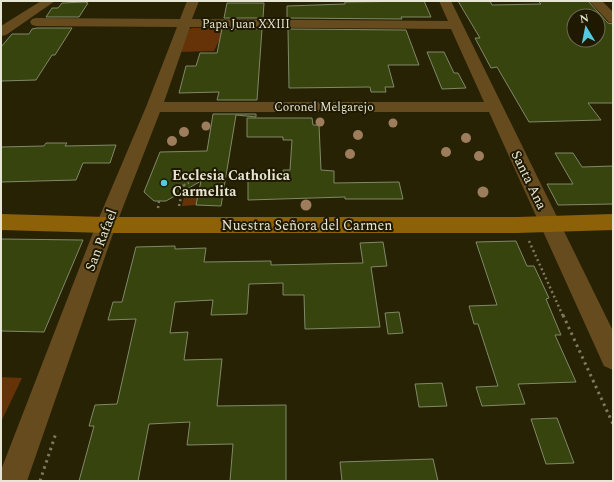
<svg xmlns="http://www.w3.org/2000/svg" width="614" height="482" viewBox="0 0 614 482" font-family="Spectral,serif">
<style>
.green{fill:#653307}
.building{fill:#38440e;stroke:#7f8969;fill-rule:evenodd}
.lines{fill:none;stroke-linecap:round;stroke-linejoin:round}
.path-far2{stroke:#7d7860;stroke-width:2;stroke-dasharray:1.5 2.5;stroke-linecap:butt}
.path-far1{stroke:#7d7860;stroke-width:2.5;stroke-dasharray:2 3;stroke-linecap:butt}
.path{stroke:#7d7860;stroke-width:3;stroke-dasharray:2.5 4;stroke-linecap:butt}
.street{fill:#664b1e;fill-rule:evenodd}
.secondary{fill:#8c6108;fill-rule:evenodd}
.tree{fill:#9d7d5c}
.poi-dot{fill:#54cade;stroke:#1e1900;stroke-width:1.5}
.labels{text-anchor:middle;dominant-baseline:central;stroke-width:4;stroke-linejoin:round;paint-order:stroke}
.far-street-label{font-size:12px;fill:#e7e5d3;stroke:#1e1900}
.poi-label{font-size:14px;font-weight:bold;fill:#e7e5d3;stroke:#1e1900;text-anchor:start}
.street-label{font-size:14px;fill:#e7e5d3;stroke:#1e1900}
</style>
<rect width="100%" height="100%" fill="#282204"/>
<g class="green">
<path d="M192,28H225L214,51L178,52L187,30Z"/>
<path d="M185,191H198L196,205L182,206Z"/>
<path d="M1,377L22,378L1,422Z"/>
</g>
<g class="building">
<path d="M424,1L431,17H401L402,19L287,18V6L345,4V2Z"/>
<path d="M458,1H490L492,5L541,4L538,1H588L608,23L613,24V103H588L601,120L529,122L497,67L491,68L475,38H480ZM574,16H598V40H574Z"/>
<path d="M62,3L85,2L88,3L79,17H46L52,8H58Z"/>
<path d="M227,3H264L263,18H224Z"/>
<path d="M37,28H72L55,55H52L36,80L1,81V47L12,34H29L32,29Z"/>
<path d="M222,29H262L257,100H217L219,92L179,93L186,66H196L200,53H217Z"/>
<path d="M288,29L406,30L419,65H388L394,87H385L386,92H371L370,87L289,88Z"/>
<path d="M427,52H444L454,73H458L466,88L442,89Z"/>
<path d="M213,114H256V117L236,115L221,206L196,205L201,181L166,201H154L144,192L160,152L207,151Z"/>
<path d="M247,118H312L313,125H319L321,170L334,171V183L399,182L403,199H345V197L248,200V175H284L283,170H290L292,140H283V137H247Z"/>
<path d="M46,143H67L65,146L116,145L110,163H83L76,180L1,182V147L44,146Z"/>
<path d="M555,153H573L582,167L613,166V204L558,205L547,184H573Z"/>
<path d="M1,239L83,240L44,332L1,331Z"/>
<path d="M516,241L527,266H534L549,298L546,299L561,335H555L576,382L518,384L525,404L482,406L476,387L498,386L478,324H474L469,306L497,305L476,242Z"/>
<path d="M383,242L387,266L371,267L380,327L305,329L304,295H283V283L249,284L247,314L211,315L213,300L175,302L170,333L188,332L184,360L222,359L217,406L286,405V481H230L233,444L187,445L190,422L149,424L138,481H79L94,426H89L95,405L117,404L136,319L108,320L113,302H122L136,247L175,246V249L206,248L204,262L271,261V265L363,263L360,243Z"/>
<path d="M399,312L403,333L388,334L385,313Z"/>
<path d="M442,383L447,406L419,407L415,384Z"/>
<path d="M557,418L574,463L546,464L531,419Z"/>
<path d="M433,459L438,481H342L340,462Z"/>
</g>
<g class="lines">
<path class="path-far2" d="M184,185L189,183"/>
<g class="path-far1">
<path d="M179,206L184,184H186"/>
<path d="M158,208L159,201"/>
<path d="M529,241L563,316"/>
</g>
<g class="path">
<path d="M563,315L613,424"/>
<path d="M40,481L56,433"/>
</g>
<g class="street">
<path d="M41,1H55L6,35L1,36V26Z"/>
<path d="M187,1H199L192,19L448,21L439,1H451L613,331V370L604,366L489,112H160L116,225L27,481H1V470L96,225L146,107L177,27L36,26L32,25L30,22L32,19L36,18L180,19ZM190,27L451,29L484,102H164Z"/>
<path d="M589,1H602L613,12V23L609,22Z"/>
</g>
<path class="secondary" d="M1,214L106,217H517L613,214V230L517,233H106L1,230Z"/>
</g>
<g class="tree">
<circle cx="320" cy="122" r="4.5"/>
<circle cx="393" cy="123" r="4.5"/>
<circle cx="206" cy="126" r="4.5"/>
<circle cx="184" cy="132" r="5"/>
<circle cx="358" cy="135" r="5"/>
<circle cx="466" cy="138" r="5"/>
<circle cx="172" cy="141" r="5"/>
<circle cx="446" cy="152" r="5"/>
<circle cx="350" cy="154" r="5"/>
<circle cx="479" cy="156" r="5"/>
<circle cx="483" cy="192" r="5.5"/>
<circle cx="306" cy="205" r="5.5"/>
</g>
<circle class="poi-dot" cx="164" cy="183" r="4"/>
<g class="labels">
<g class="far-street-label">
<text x="246" y="24">Papa Juan XXIII</text>
<text x="324" y="107">Coronel Melgarejo</text>
</g>
<g class="poi-label">
<text x="172" y="175">Ecclesia Catholica<tspan x="172" dy="16">Carmelita</tspan></text>
</g>
<g class="street-label">
<text transform="translate(529 180) rotate(64)">Santa Ana</text>
<text x="307" y="225">Nuestra Señora del Carmen</text>
<text transform="translate(101 240) rotate(-69)">San Rafael</text>
</g>
</g>
<rect width="614" height="482" fill="none" stroke="#e7e5d3" stroke-width="4"/>
<g transform="translate(586 28) rotate(350)"><circle r="19" fill="#1e1900" stroke="#6e6b54"/>
<path d="M0-3L7 15L0 10L-7 15Z" fill="#54cade"/>
<text y="-6" font-size="11" font-weight="bold" text-anchor="middle" fill="#e7e5d3">N</text>
</g>
</svg>
